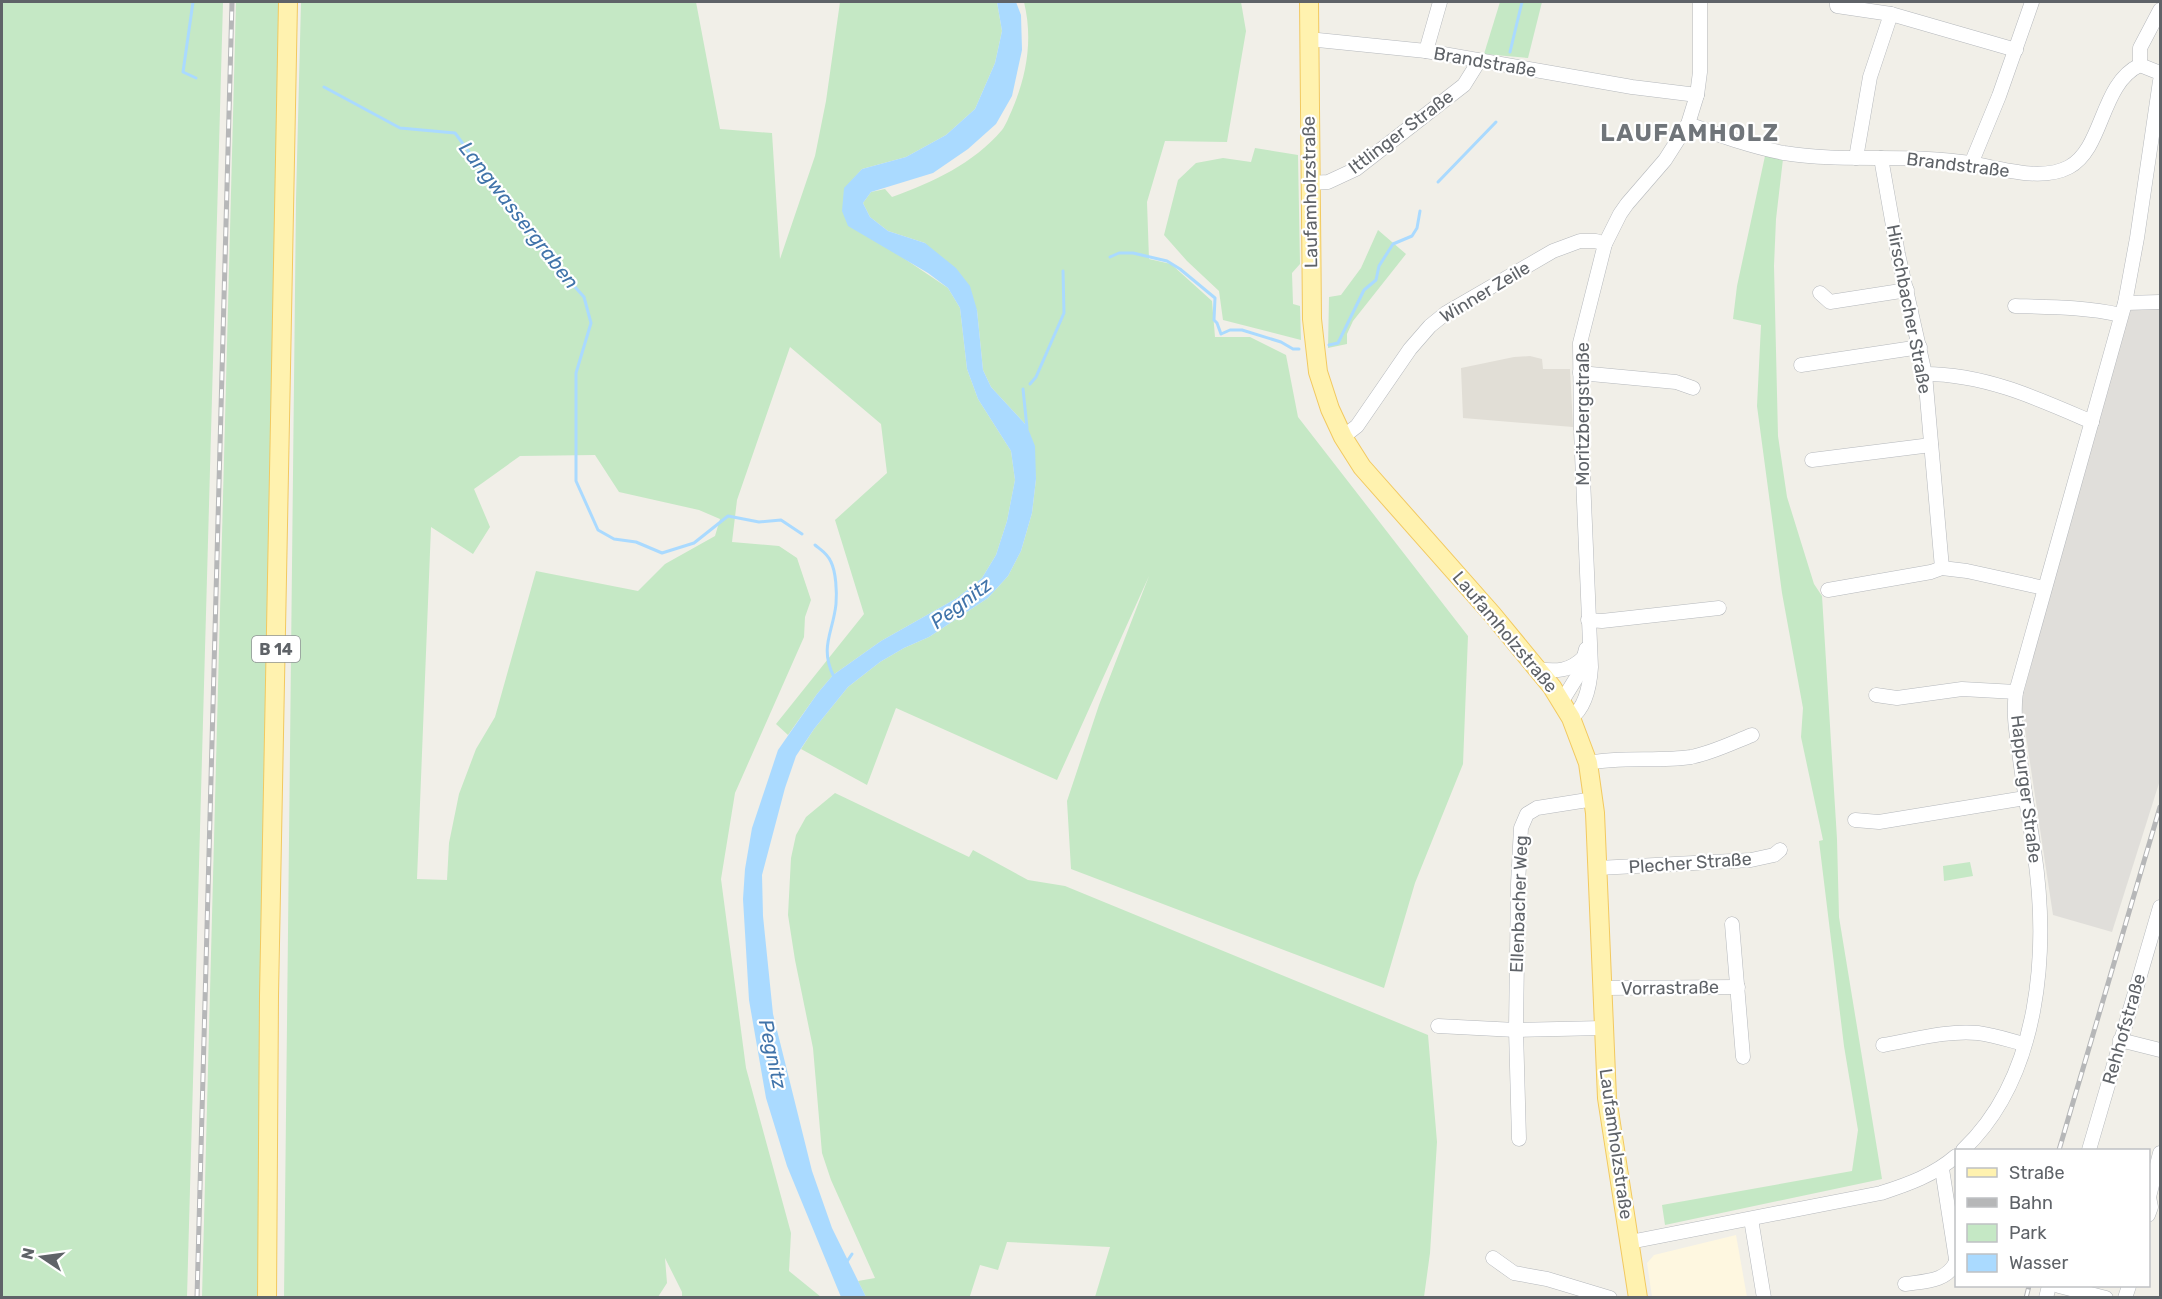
<svg xmlns="http://www.w3.org/2000/svg" width="2162" height="1299" viewBox="0 0 2162 1299" font-family="Rubik,sans-serif">
<style>
.commercial{fill:#fef7e0}
.industrial{fill:#e0deda}
.education{fill:#e1ded6}
.green{fill:#c5e8c5;fill-rule:evenodd}
.water{fill:#aadaff}
.lines{fill:none;stroke-linecap:round;stroke-linejoin:round}
.stream{stroke:#aadaff;stroke-width:3}
.minor-casing{stroke:#b5b8bc;stroke-width:15}
.major-casing{stroke:#f2c960;stroke-width:20}
.minor{stroke:#fff;stroke-width:14}
.major{stroke:#fff2af;stroke-width:18}
.rail-casing{stroke:#b6b7b8;stroke-width:5}
.rail{stroke:#fff;stroke-width:3;stroke-dasharray:9;stroke-linecap:butt}
.labels{text-anchor:middle;dominant-baseline:central;stroke-width:4.5;stroke-linejoin:round;paint-order:stroke}
.shield{fill:#fff;stroke:#8f9295;stroke-width:1.5}
.shield-label{font-size:16px;font-weight:bold;fill:#5f6368}
.street-label{font-size:18px;fill:#5f6368;stroke:#fff}
.water-label{font-size:20px;font-style:italic;fill:#4174aa;stroke:#fff}
.district-label{font-size:24px;font-weight:bold;letter-spacing:1.5px;fill:#70757a;stroke:#fff}
</style>
<rect width="100%" height="100%" fill="#f1efe8"/>
<path class="commercial" d="M1736,1235L1747,1297H1652L1647,1263L1654,1255Z"/>
<path class="industrial" d="M2160,306V780L2112,932L2053,915L2021,703L2125,308Z"/>
<path class="education" d="M1530,356L1542,359L1543,369H1570L1573,427L1463,418L1461,368L1514,357Z"/>
<g class="green">
<path d="M2,2H223L187,1297H2Z"/>
<path d="M236,2H280L258,1297H202Z"/>
<path d="M301,2H696L720,129L772,133L780,259L815,156L826,101L840,2H997L1002,31L995,63L975,109L946,135L906,157L862,169L845,188L899,255L948,288L960,308L967,369L978,399L1011,451L1015,480L1007,521L996,555L982,578L957,598L881,641L833,675L817,694L788,735L776,724L864,614L835,520L887,473L881,424L790,347L737,500L732,542L779,546L797,558L811,600L805,617L804,637L735,793L721,879L746,1068L791,1233L789,1271L821,1297H682V1292L665,1258L667,1283L658,1297L284,1298L296,199ZM595,455L619,492L699,510L720,519L715,536L665,564L638,591L536,571L495,717L476,749L459,794L449,843L447,880L417,879L431,527L473,554L490,527L474,489L520,456Z"/>
<path d="M1024,2H1241L1246,31L1227,142L1165,141L1147,202L1149,259L1171,264L1212,301L1215,337H1250L1286,355L1298,417L1468,636L1463,764L1415,883L1384,988L1071,869L1067,801L1099,705L1149,576L1057,780L896,708L867,785L801,749L814,729L848,687L880,662L904,648L929,637L988,598L1008,576L1021,551L1032,513L1036,479L1027,426L991,387L983,370L977,310L925,243L888,231L870,217L863,203L871,192L885,189L892,197C933,182 973,164 1002,130C1006,125 1009,116 1012,110C1027,75 1033,39 1024,2Z"/>
<path d="M1500,2H1542L1528,58L1484,54Z"/>
<path d="M1255,148L1298,155L1300,264L1292,273L1293,304L1300,306L1301,340L1223,320L1219,291L1187,261L1164,235L1178,180L1196,163L1223,158L1251,162Z"/>
<path d="M1765,156L1783,159L1776,219L1774,266L1778,436L1787,497L1814,584L1822,596L1837,839L1839,917L1882,1179L1665,1225L1662,1205L1852,1171L1858,1130L1844,1046L1819,841L1823,840L1801,737L1803,708L1782,593L1757,406L1761,325L1733,319L1737,286Z"/>
<path d="M1378,230L1406,254L1353,321L1347,334V344L1328,348L1329,297L1341,295L1361,268Z"/>
<path d="M835,793L969,857L973,850L1028,880L1065,886L1428,1035L1437,1142L1430,1253L1424,1297H1095L1110,1247L1007,1242L998,1270L980,1265L970,1296L866,1297L858,1281L875,1278L831,1180L822,1153L813,1048L795,960L788,915L791,858L796,835L806,817Z"/>
<path d="M1970,862L1973,876L1944,881L1943,866Z"/>
</g>
<path class="water" d="M997,2H1016L1021,15L1022,50L1012,96L996,124L968,149L933,173L871,192L863,203L870,217L888,231L925,243L956,268L970,286L977,310L983,370L991,387L1027,426L1035,446L1036,479L1032,513L1021,551L1008,576L988,598L929,637L904,648L880,662L848,687L814,729L796,756L785,788L762,875L763,916L773,1014L812,1171L832,1228L866,1297H841L787,1166L766,1098L749,1000L743,899L745,869L752,828L778,750L817,694L833,675L881,641L957,598L982,578L996,555L1007,521L1015,480L1011,451L978,399L967,369L960,308L948,288L928,273L848,226L842,211L844,188L862,169L906,157L946,135L975,109L995,63L1002,31Z"/>
<g class="lines">
<g class="stream">
<path d="M193,2L183,72L196,78"/>
<path d="M1510,52L1522,2"/>
<path d="M324,87L400,128L455,133L541,249L584,297L591,323L576,373V481L598,530L614,539L636,542L662,553L694,543L728,516L759,522L781,520L802,534"/>
<path d="M1438,182L1496,122"/>
<path d="M1110,257L1119,253H1133L1167,261L1180,269L1215,298L1214,320L1217,323L1221,334L1230,330H1242L1281,342L1293,349H1299"/>
<path d="M1329,345L1338,343L1364,290L1376,280L1379,266L1393,244L1412,236L1417,228L1420,211"/>
<path d="M1030,384L1036,377L1064,313L1063,271"/>
<path d="M1023,389L1027,428"/>
<path d="M815,545C821,550 828,554 831,562C836,572 837,592 836,604C833,633 819,647 834,677"/>
<path d="M846,1263L852,1254"/>
</g>
<defs>
<g id="minor">
<path d="M1837,2V6L1891,14L2016,50"/>
<path d="M1308,39L1426,51L1632,87L1697,95"/>
<path d="M1426,51L1440,2"/>
<path d="M2140,65V48L2160,10"/>
<path d="M2140,65L2160,73"/>
<path d="M1688,124C1719,135 1752,147 1784,153C1846,163 1909,153 1970,163C1999,168 2041,182 2069,167C2104,148 2100,84 2140,65"/>
<path d="M1856,158L1870,77L1891,14"/>
<path d="M1881,158L1898,254L1925,374L1942,568"/>
<path d="M1971,164L1999,96L2032,2"/>
<path d="M1310,183L1328,182L1356,169L1464,85L1479,61"/>
<path d="M1820,293L1830,302L1907,290"/>
<path d="M2125,303L2160,302"/>
<path d="M2015,306C2051,307 2086,307 2121,315"/>
<path d="M1801,365L1920,347"/>
<path d="M1580,373L1676,382L1693,388"/>
<path d="M1925,374C1985,374 2039,399 2092,422"/>
<path d="M1343,437L1357,426L1410,349L1430,326L1446,313L1553,251L1580,241H1596L1605,244"/>
<path d="M1812,460L1931,445"/>
<path d="M1828,590L1931,572L1942,568L1967,571L2044,588"/>
<path d="M1588,620L1602,621L1719,608"/>
<path d="M1538,669C1556,672 1570,671 1583,658"/>
<path d="M1876,695L1897,698L1962,689L2016,692"/>
<path d="M1562,701L1580,672L1586,649"/>
<path d="M1571,718C1586,707 1590,684 1591,667L1581,430L1580,343L1605,244L1620,214L1627,204L1665,160L1688,124L1697,95L1700,72V2"/>
<path d="M1588,763C1622,756 1657,762 1691,757C1712,753 1732,743 1752,735"/>
<path d="M1855,820L1879,822L2025,798"/>
<path d="M1598,868L1751,860L1774,855L1780,850"/>
<path d="M1732,924L1743,1057"/>
<path d="M1602,988L1738,987"/>
<path d="M1438,1026L1516,1030L1603,1028"/>
<path d="M2120,1040L2160,1050"/>
<path d="M1883,1045C1913,1040 1946,1030 1978,1033C1993,1035 2009,1040 2024,1044"/>
<path d="M1519,1139L1516,1030L1518,884L1521,828L1527,814L1537,808L1594,799"/>
<path d="M1963,1150C2041,1076 2049,950 2034,850C2029,817 2023,784 2019,751C2016,731 2013,712 2016,692L2125,303L2137,238L2160,81"/>
<path d="M2089,1150L2160,907"/>
<path d="M1942,1169L1956,1259"/>
<path d="M2148,1215L2151,1207L2149,1197L2160,1153"/>
<path d="M1751,1219L1764,1298"/>
<path d="M1630,1242L1881,1193C1909,1184 1934,1175 1956,1156"/>
<path d="M1493,1258L1514,1273L1547,1279L1610,1298"/>
<path d="M1905,1284C1926,1281 1946,1282 1956,1262"/>
<path d="M2059,1286L2106,1298"/>
<path d="M2046,1298L2049,1286"/>
<path d="M2125,1298L2129,1286"/>
</g>
<g id="major">
<path d="M1309,2L1312,319L1318,372L1330,409L1343,437L1362,467L1492,614L1552,687L1571,718L1588,763L1595,813L1607,1098L1638,1298"/>
<path d="M267,1298L269,996L288,2"/>
</g>
</defs>
<use href="#minor" class="minor-casing"/>
<use href="#major" class="major-casing"/>
<use href="#minor" class="minor"/>
<use href="#major" class="major"/>
<defs>
<g id="rail">
<path d="M2059,1150L2160,807"/>
<path d="M197,1298L232,2"/>
<path d="M2026,1298L2029,1286"/>
</g>
</defs>
<use href="#rail" class="rail-casing"/>
<use href="#rail" class="rail"/>
</g>
<g class="labels">
<rect class="shield" x="252" y="636" width="48" height="26" rx="4.5"/>
<g class="shield-label">
<text x="276" y="649">B 14</text>
</g>
<g class="street-label">
<text transform="translate(1485 62) rotate(10)">Brandstraße</text>
<text transform="translate(1401 132) rotate(-37)">Ittlinger Straße</text>
<text transform="translate(1958 165) rotate(7)">Brandstraße</text>
<text transform="translate(1310 192) rotate(-91)">Laufamholzstraße</text>
<text transform="translate(1485 292) rotate(-31)">Winner Zeile</text>
<text transform="translate(1909 309) rotate(79)">Hirschbacher Straße</text>
<text transform="translate(1583 414) rotate(-90)">Moritzbergstraße</text>
<text transform="translate(1505 632) rotate(50)">Laufamholzstraße</text>
<text transform="translate(2026 789) rotate(83)">Happurger Straße</text>
<text transform="translate(1690 863) rotate(-4)">Plecher Straße</text>
<text transform="translate(1519 904) rotate(-88)">Ellenbacher Weg</text>
<text transform="translate(1670 988) rotate(-1)">Vorrastraße</text>
<text transform="translate(2124 1029) rotate(-74)">Rehhofstraße</text>
<text transform="translate(1616 1144) rotate(82)">Laufamholzstraße</text>
</g>
<g class="water-label">
<text transform="translate(519 215) rotate(52)">Langwassergraben</text>
<text transform="translate(961 603) rotate(-37)">Pegnitz</text>
<text transform="translate(773 1054) rotate(78)">Pegnitz</text>
</g>
<g class="district-label">
<text x="1690" y="133">LAUFAMHOLZ</text>
</g>
</g>
<rect width="2162" height="1299" fill="none" stroke="#5f6368" stroke-width="6"/>
<rect x="1955" y="1149" width="195" height="138" fill="#ffffff" stroke="#bfc1c3" stroke-width="1.5"/>
<rect x="1967" y="1168" width="30" height="9" fill="#fff2af" stroke="#bfc1c3" stroke-width="1.5"/>
<text x="2009" y="1179" font-size="18" fill="#5f6368">Straße</text>
<rect x="1967" y="1198" width="30" height="9" fill="#b6b7b8" stroke="#bfc1c3" stroke-width="1.5"/>
<text x="2009" y="1209" font-size="18" fill="#5f6368">Bahn</text>
<rect x="1967" y="1224" width="30" height="18" fill="#c5e8c5" stroke="#bfc1c3" stroke-width="1.5"/>
<text x="2009" y="1239" font-size="18" fill="#5f6368">Park</text>
<rect x="1967" y="1254" width="30" height="18" fill="#aadaff" stroke="#bfc1c3" stroke-width="1.5"/>
<text x="2009" y="1269" font-size="18" fill="#5f6368">Wasser</text>
<g transform="translate(42 1257) rotate(283)" stroke="#ffffff" stroke-width="4.5" paint-order="stroke">
<path d="M0-4.5L10 22L0 15L-10 22Z" fill="#5f6368"/>
<text y="-9" font-size="16" font-weight="bold" text-anchor="middle" fill="#5f6368">N</text>
</g>
</svg>
